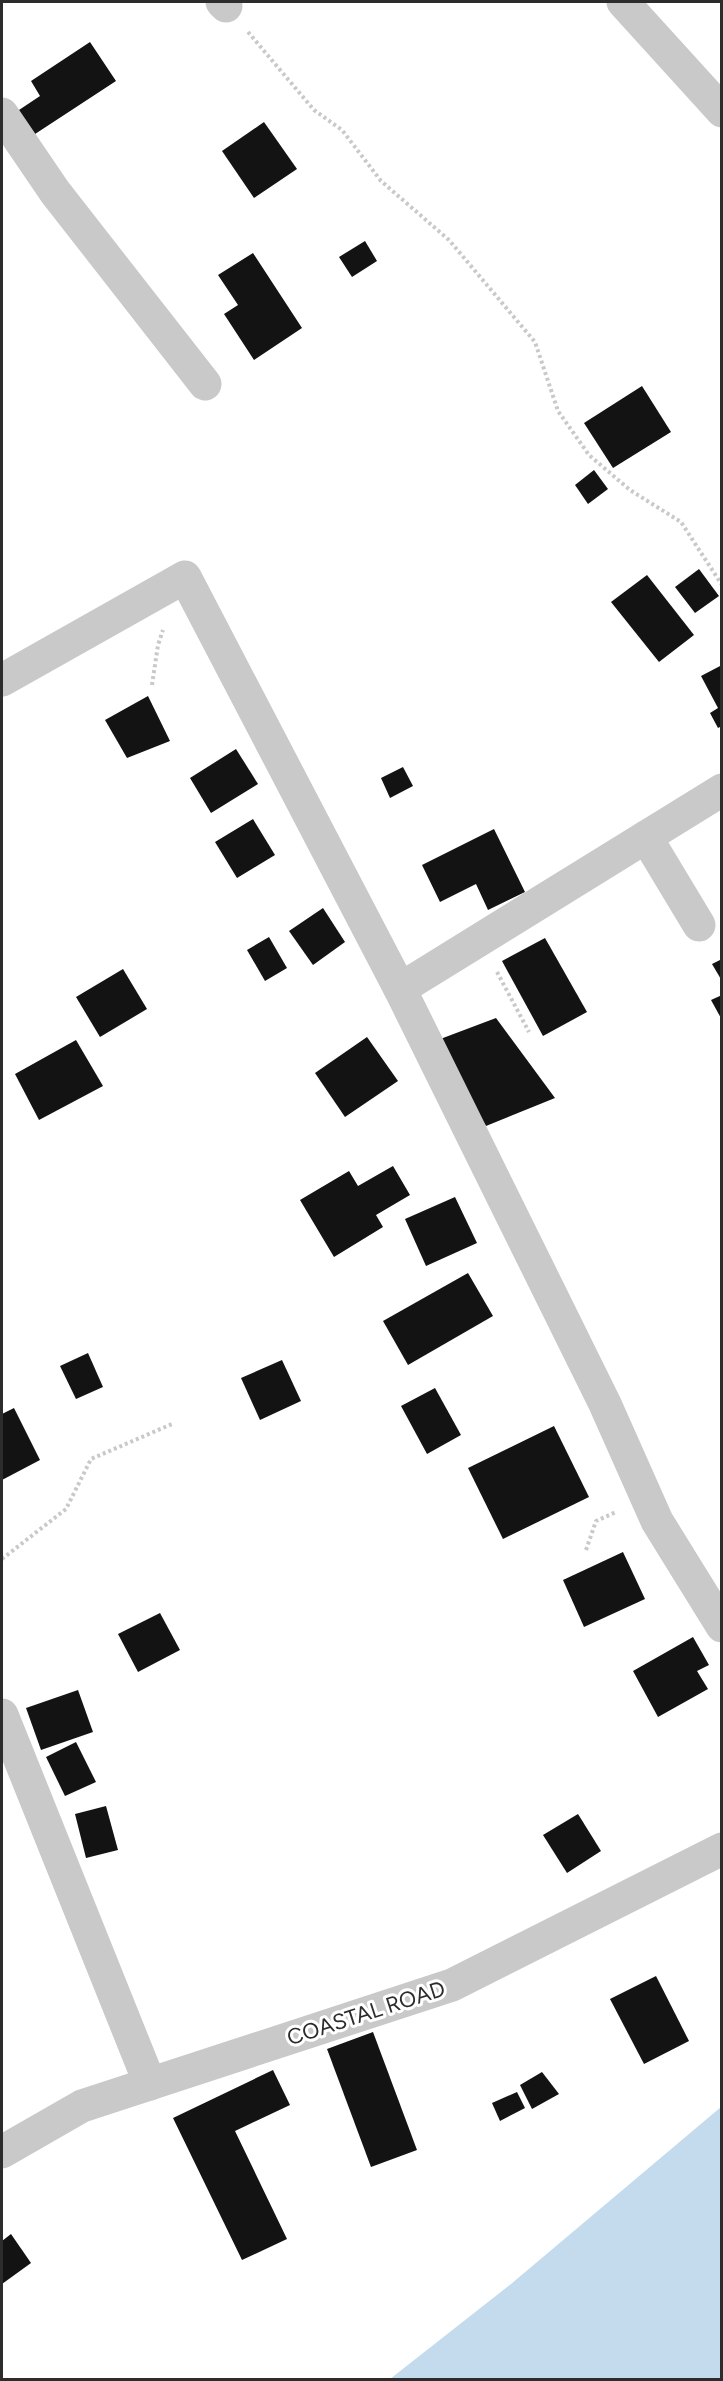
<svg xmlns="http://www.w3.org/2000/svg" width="723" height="2381" viewBox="0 0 723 2381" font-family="Figtree,sans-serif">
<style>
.water{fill:#c3dbec}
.building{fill:#131313}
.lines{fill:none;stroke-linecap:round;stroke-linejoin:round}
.path{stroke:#c9c9c9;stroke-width:4;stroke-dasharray:3 3;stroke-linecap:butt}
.minor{stroke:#c9c9c9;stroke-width:33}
.labels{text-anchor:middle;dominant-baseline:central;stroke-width:6;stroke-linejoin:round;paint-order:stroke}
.street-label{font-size:22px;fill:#2c2c2c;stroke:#fff}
</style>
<rect width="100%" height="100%" fill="#fff"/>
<path class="water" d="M721,2107V2379H390L511,2284Z"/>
<g class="building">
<path d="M90,42L116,81L32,136L16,112L40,96L31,81Z"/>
<path d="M264,122L297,169L254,198L222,151Z"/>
<path d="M365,241L377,261L352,277L339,257Z"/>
<path d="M253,253L302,328L254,360L224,314L238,305L218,275Z"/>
<path d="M642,386L671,432L613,468L584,423Z"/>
<path d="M594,470L608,489L588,504L575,485Z"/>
<path d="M699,569L719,596L695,613L675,587Z"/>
<path d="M647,575L694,635L659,662L611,602Z"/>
<path d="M722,665V726L718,728L710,713L718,708L701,676Z"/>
<path d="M148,696L170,741L127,758L105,720Z"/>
<path d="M236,749L258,784L211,813L190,778Z"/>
<path d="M403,767L413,786L390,798L381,778Z"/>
<path d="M253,819L275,855L237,878L215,842Z"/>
<path d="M494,829L525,892L488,910L476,884L440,902L422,865Z"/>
<path d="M323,908L345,942L313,965L289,931Z"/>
<path d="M269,937L287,968L265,981L247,950Z"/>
<path d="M545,938L587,1012L543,1036L502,961Z"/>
<path d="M722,959V981L712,964Z"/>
<path d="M123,969L147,1009L100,1037L76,997Z"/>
<path d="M722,995V1020L711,1000Z"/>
<path d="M496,1018L555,1098L486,1126L435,1041Z"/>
<path d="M367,1037L398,1081L345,1117L315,1073Z"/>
<path d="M76,1040L103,1086L39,1120L15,1074Z"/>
<path d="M393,1166L410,1195L376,1215L383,1227L334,1257L300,1200L349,1171L358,1186Z"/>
<path d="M455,1197L477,1243L426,1266L405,1219Z"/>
<path d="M468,1273L493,1316L408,1365L383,1321Z"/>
<path d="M88,1353L103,1387L76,1399L60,1366Z"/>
<path d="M282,1360L301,1401L260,1420L241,1378Z"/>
<path d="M435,1388L461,1435L427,1454L401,1406Z"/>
<path d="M14,1408L40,1460L2,1480V1414Z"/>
<path d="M554,1426L589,1497L503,1539L468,1468Z"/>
<path d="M623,1552L645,1599L584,1627L563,1580Z"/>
<path d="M160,1613L180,1650L138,1672L118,1634Z"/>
<path d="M693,1637L709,1665L697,1671L708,1689L658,1717L633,1671Z"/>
<path d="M78,1690L93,1732L41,1750L26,1708Z"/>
<path d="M76,1742L96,1782L65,1796L46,1757Z"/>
<path d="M106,1806L118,1850L86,1858L75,1814Z"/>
<path d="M578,1814L601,1851L567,1873L543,1835Z"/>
<path d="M656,1976L689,2041L644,2064L610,1999Z"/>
<path d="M373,2032L417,2150L371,2167L327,2049Z"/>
<path d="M273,2070L290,2105L235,2131L287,2239L242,2260L173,2118Z"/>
<path d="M542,2072L559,2094L532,2109L520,2085Z"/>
<path d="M517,2092L525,2108L500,2121L492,2103Z"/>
<path d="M11,2234L31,2263L2,2284V2241Z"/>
</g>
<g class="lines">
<g class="path">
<path d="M248,32L314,110L342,130L381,181L449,240L535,342L558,411L589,455L630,490L681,522L722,585"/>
<path d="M152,685L158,645L163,630"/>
<path d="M497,972L529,1032"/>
<path d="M586,1550L596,1521L616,1512"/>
<path d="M2,1559L66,1509L91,1459L172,1424"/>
</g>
<g class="minor">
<path d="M222,2L226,6"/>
<path d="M623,2L722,111"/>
<path d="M2,114L55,192L205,384"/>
<path d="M2,680L185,577L400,989L605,1404L657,1521L722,1626"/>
<path d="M646,837L699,925"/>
<path d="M400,989L722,790"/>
<path d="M2,1715L150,2084"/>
<path d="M2,2152L82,2106L452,1985L722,1849"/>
</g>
</g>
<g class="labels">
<g class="street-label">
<text transform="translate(366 2013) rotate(-18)">COASTAL ROAD</text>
</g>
</g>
<rect width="723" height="2381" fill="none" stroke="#2c2c2c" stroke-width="6"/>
</svg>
